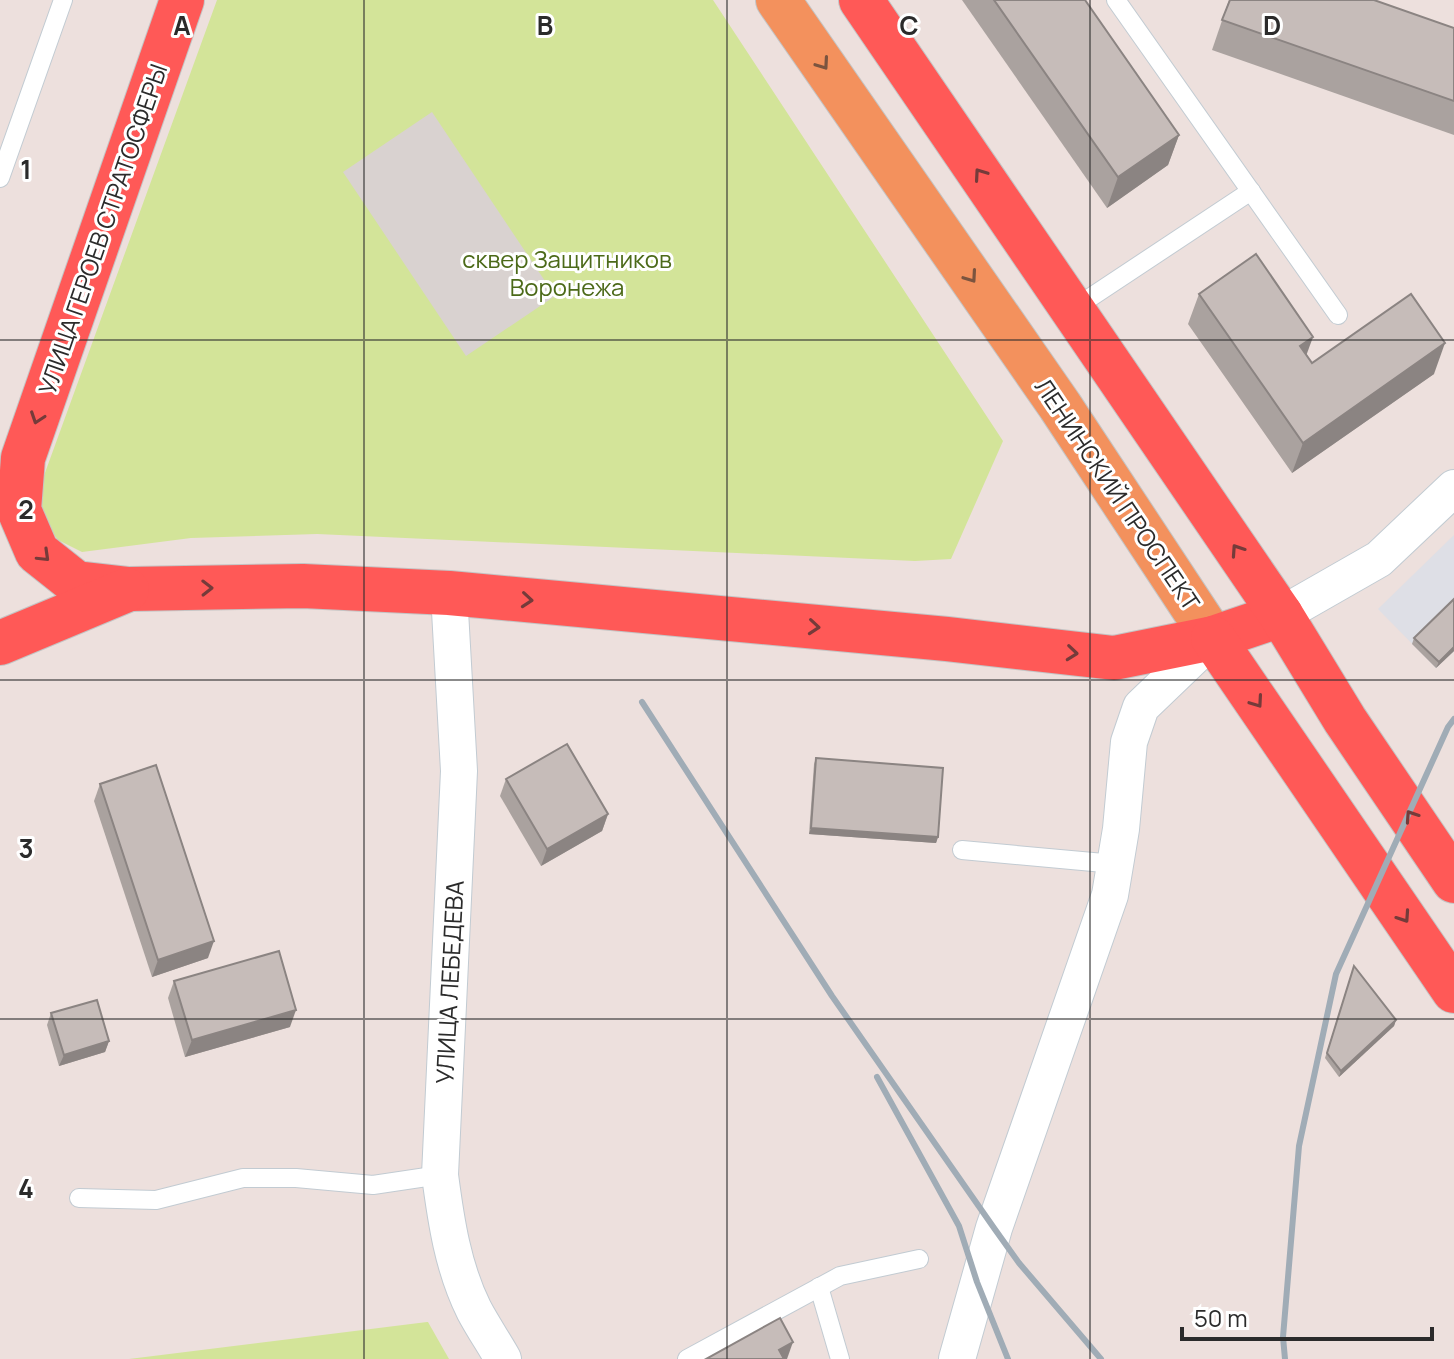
<svg xmlns="http://www.w3.org/2000/svg" width="1454" height="1359" viewBox="0 0 1454 1359" font-family="Manrope,sans-serif">
<style>
.industrial{fill:#dedfe6}
.green{fill:#d3e499}
.plaza{fill:#d9d2d0}
.lines{fill:none;stroke-linecap:round;stroke-linejoin:round}
.lane-casing{stroke:#c2cbd2;stroke-width:20}
.street-casing{stroke:#c2cbd2;stroke-width:38}
.primary-casing{stroke:#c4c4c4;stroke-width:46}
.highway-casing{stroke:#c4c4c4;stroke-width:46}
.lane{stroke:#fff;stroke-width:18}
.street{stroke:#fff;stroke-width:36}
.primary{stroke:#f3915d;stroke-width:44}
.highway{stroke:#ff5957;stroke-width:44}
.rail{stroke:#a0acb6;stroke-width:6}
.wall{fill:#aaa29f}
.shaded-wall{fill:#8b8482}
.building{fill:#c6bcb9;stroke:#8b8482;stroke-width:2}
.oneway{stroke:#7b543f}
.oneway2{stroke:#753b3a}
.grid{fill:none;stroke:#2b2b2b;stroke-width:2;stroke-opacity:0.55}
.labels{text-anchor:middle;dominant-baseline:central;stroke-width:6;stroke-linejoin:round;paint-order:stroke}
.street-label{font-size:24px;fill:#2b2b2b;stroke:#fff}
.park-label{font-size:24px;fill:#4c6a19;stroke:#fff}
.grid-label{font-size:26px;text-anchor:middle;font-weight:bold;fill:#2b2b2b;stroke:#fff;stroke-width:6;stroke-linejoin:round;paint-order:stroke}
</style>
<rect width="100%" height="100%" fill="#ede0dd"/>
<path class="industrial" d="M1454,535V651L1436,668L1378,609Z"/>
<g class="green">
<path d="M217,0H713L1003,441L951,559L915,561L317,534L191,538L82,552L58,540L42,519L38,492Z"/>
<path d="M428,1322L449,1359H129L427,1322Z"/>
</g>
<path class="plaza" d="M432,112L555,296L466,356L343,172Z"/>
<g class="lines">
<defs>
<g id="lane">
<path d="M1116,0L1338,315"/>
<path d="M0,178L63,0"/>
<path d="M1073,309L1251,191"/>
<path d="M962,850L1115,864"/>
<path d="M79,1198L156,1200L243,1178H296L373,1185L440,1175"/>
<path d="M819,1287L840,1359"/>
<path d="M687,1359L840,1276L919,1259"/>
</g>
<g id="street">
<path d="M449,593L459,771L440,1175C446,1221 453,1268 474,1310C483,1327 494,1343 503,1359"/>
<path d="M1281,615L1379,559L1454,488"/>
<path d="M957,1359L994,1228L1110,895L1121,829L1129,742L1141,707L1213,638"/>
</g>
<path id="primary" d="M778,0L1060,406L1213,638"/>
<g id="highway">
<path d="M182,0L23,458L19,510L37,552L76,583L129,589L303,586L449,593L947,639L1114,658L1213,638L1281,615"/>
<path d="M861,0L1281,615L1345,720L1454,881"/>
<path d="M1213,638L1454,991"/>
<path d="M0,643L127,590"/>
</g>
</defs>
<use href="#lane" class="lane-casing"/>
<use href="#street" class="street-casing"/>
<use href="#primary" class="primary-casing"/>
<use href="#highway" class="highway-casing"/>
<use href="#lane" class="lane"/>
<use href="#street" class="street"/>
<use href="#primary" class="primary"/>
<use href="#highway" class="highway"/>
<g class="rail">
<path d="M642,702L832,996L994,1228L1019,1263L1101,1359"/>
<path d="M877,1077L959,1226L977,1282L1008,1359"/>
<path d="M1285,1359L1283,1337L1299,1146L1336,974L1448,727L1454,719"/>
</g>
</g>
<g class="wall">
<path d="M962,0H1085L1179,135L1168,165L1107,208Z"/>
<path d="M1229,0L1454,28V135L1212,50Z"/>
<path d="M1199,294L1307,355L1312,363L1434,374L1292,473L1188,324Z"/>
<path d="M1454,599V651L1436,668L1412,644L1414,638Z"/>
<path d="M816,758L938,837L936,843L809,834L814,764Z"/>
<path d="M506,779L608,814L602,831L541,866L500,796Z"/>
<path d="M100,784L208,958L152,977L94,801Z"/>
<path d="M1354,966L1396,1020L1394,1026L1339,1077L1325,1058Z"/>
<path d="M174,981L290,1027L185,1057L168,998Z"/>
<path d="M51,1013L109,1041L105,1052L59,1066L47,1025Z"/>
</g>
<g class="shaded-wall">
<path d="M1179,135L1168,165L1107,208L1118,177Z"/>
<path d="M1313,337L1302,367L1300,346Z"/>
<path d="M1445,343L1434,374L1292,473L1303,443Z"/>
<path d="M1454,647V651L1436,668L1439,662Z"/>
<path d="M608,814L602,831L541,866L547,849Z"/>
<path d="M811,828L938,837L936,843L809,834Z"/>
<path d="M214,941L208,958L152,977L158,960Z"/>
<path d="M296,1010L290,1027L185,1057L192,1040Z"/>
<path d="M1396,1020L1394,1026L1339,1077L1341,1071Z"/>
<path d="M109,1041L105,1052L59,1066L64,1055Z"/>
<path d="M793,1342L787,1359H776L779,1350Z"/>
</g>
<g class="building">
<path d="M994,0H1085L1179,135L1118,177Z"/>
<path d="M1230,0H1374L1454,28V101L1222,20Z"/>
<path d="M1256,254L1313,337L1300,346L1312,363L1411,294L1445,343L1303,443L1199,294Z"/>
<path d="M1454,599V647L1439,662L1414,638Z"/>
<path d="M567,744L608,814L547,849L506,779Z"/>
<path d="M816,758L943,768L938,837L811,828Z"/>
<path d="M156,765L214,941L158,960L100,784Z"/>
<path d="M279,951L296,1010L192,1040L174,981Z"/>
<path d="M1354,966L1396,1020L1341,1071L1327,1053Z"/>
<path d="M97,1000L109,1041L64,1055L51,1013Z"/>
<path d="M780,1318L793,1342L779,1350L784,1359H706Z"/>
</g>
<defs><path id="oneway-chevron" d="M-2-3.5L2.5 0L-2 3.5" fill="none" stroke-width="1.6" stroke-linecap="round" stroke-linejoin="round" transform="scale(2)"/></defs>
<g class="oneway">
<use href="#oneway-chevron" transform="translate(823 64) rotate(55)"/>
<use href="#oneway-chevron" transform="translate(971 277) rotate(55)"/>
</g>
<g class="oneway2">
<use href="#oneway-chevron" transform="translate(980 174) rotate(-125)"/>
<use href="#oneway-chevron" transform="translate(37 418) rotate(109)"/>
<use href="#oneway-chevron" transform="translate(1237 550) rotate(-124)"/>
<use href="#oneway-chevron" transform="translate(44 556) rotate(44)"/>
<use href="#oneway-chevron" transform="translate(207 588) rotate(-1)"/>
<use href="#oneway-chevron" transform="translate(527 600) rotate(5)"/>
<use href="#oneway-chevron" transform="translate(814 627) rotate(5)"/>
<use href="#oneway-chevron" transform="translate(1072 653) rotate(6)"/>
<use href="#oneway-chevron" transform="translate(1257 702) rotate(55)"/>
<use href="#oneway-chevron" transform="translate(1411 816) rotate(-124)"/>
<use href="#oneway-chevron" transform="translate(1404 917) rotate(56)"/>
</g>
<path class="grid" d="M364,0V1359M727,0V1359M1090,0V1359M0,340H1454M0,680H1454M0,1019H1454"/>
<g class="labels">
<g class="street-label">
<text transform="translate(102 229) rotate(-71)">УЛИЦА ГЕРОЕВ СТРАТОСФЕРЫ</text>
<text transform="translate(1118 494) rotate(56)">ЛЕНИНСКИЙ ПРОСПЕКТ</text>
<text transform="translate(449 982) rotate(-87)">УЛИЦА ЛЕБЕДЕВА</text>
</g>
<g class="park-label">
<text x="567" y="258">сквер Защитников<tspan x="567" dy="28">Воронежа</tspan></text>
</g>
</g>
<g class="grid-label">
<text x="182" y="35">A</text>
<text x="545" y="35">B</text>
<text x="909" y="35">C</text>
<text x="1272" y="35">D</text>
<text x="26" y="179">1</text>
<text x="26" y="519">2</text>
<text x="26" y="858">3</text>
<text x="26" y="1198">4</text>
</g>
<path d="M1182 1327v12h250v-12" fill="none" stroke="#2b2b2b" stroke-width="4"/>
<text x="1194" y="1327" font-size="24" fill="#2b2b2b" stroke="#ffffff" stroke-width="6" paint-order="stroke">50 m</text>
</svg>
